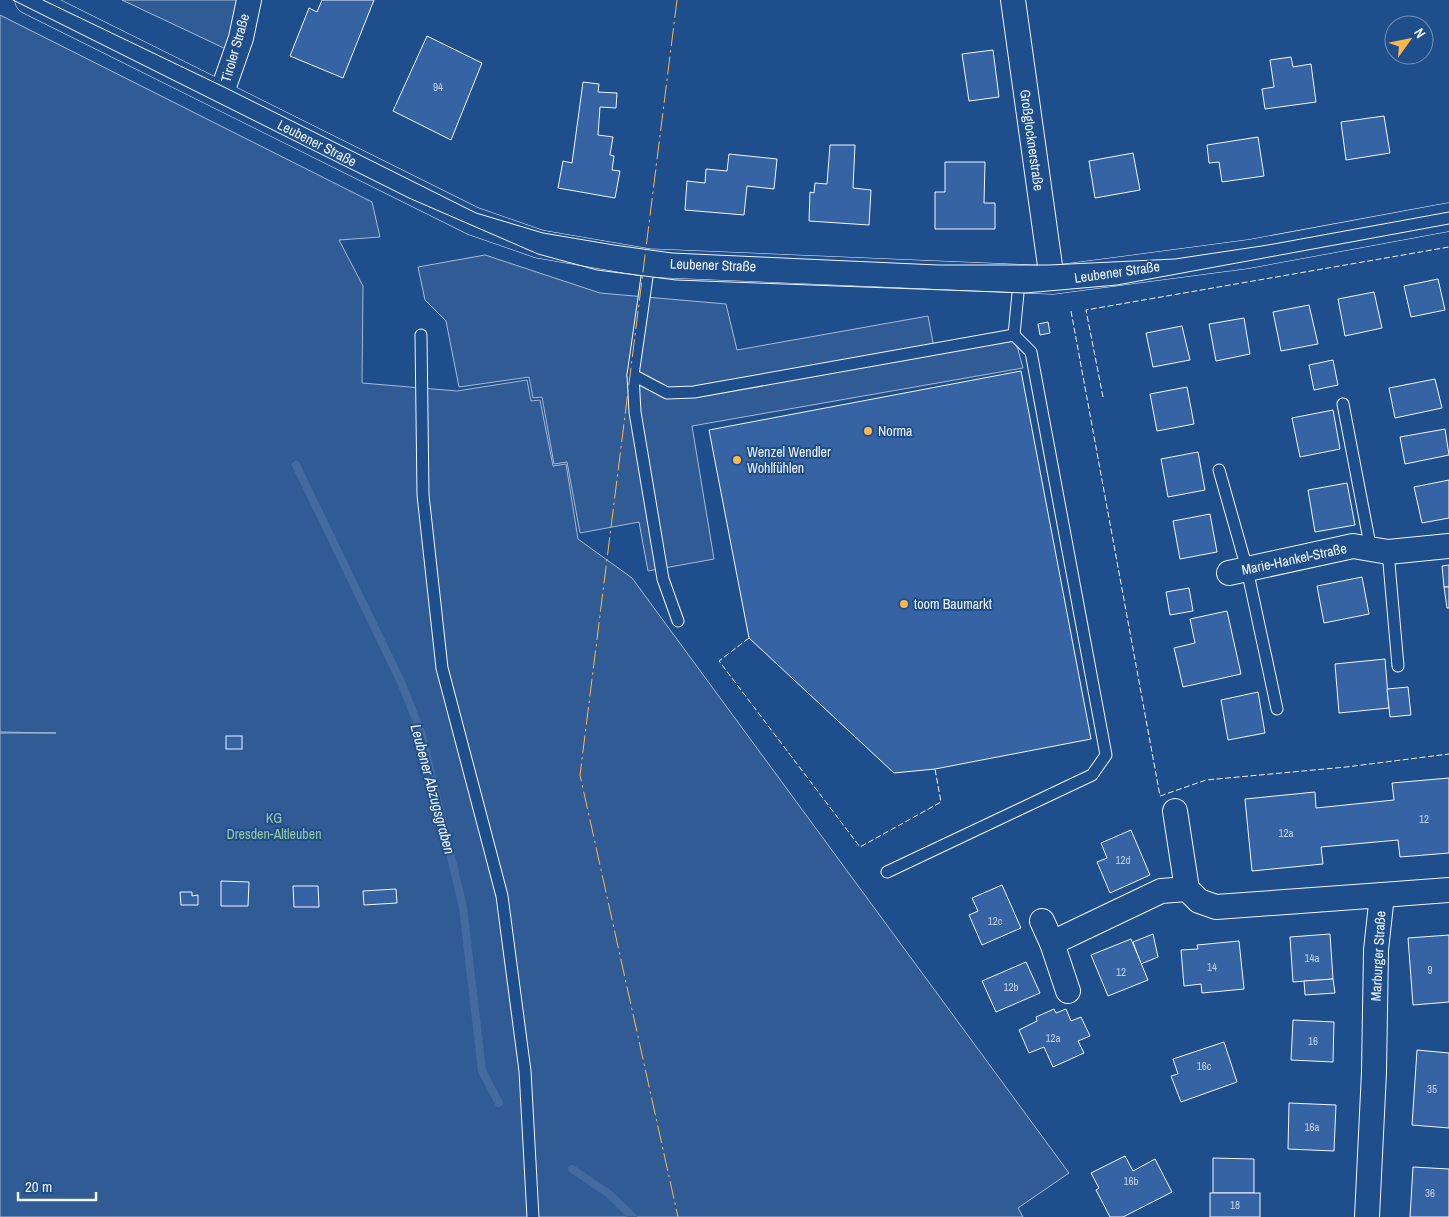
<svg xmlns="http://www.w3.org/2000/svg" width="1449" height="1217" viewBox="0 0 1449 1217" font-family="'Archivo Narrow',sans-serif">
<style>
.built{fill:#305b95;stroke:#a8bbd7}
.lines{fill:none;stroke-linecap:round;stroke-linejoin:round}
.stream{stroke:#446ba0;stroke-width:8}
.building{fill:#3563a3;stroke:#f2f6ff}
.service-casing{stroke:#f2f6ff;stroke-width:13}
.minor-casing{stroke:#f2f6ff;stroke-width:26}
.tertiary-casing{stroke:#f2f6ff;stroke-width:29}
.service{stroke:#1f4e8c;stroke-width:11}
.minor{stroke:#1f4e8c;stroke-width:24}
.tertiary{stroke:#1f4e8c;stroke-width:28}
.tram{stroke:#f2f6ff;stroke-width:1}
.fence{stroke:#f2f6ff;stroke-width:1;stroke-dasharray:6 2.5;stroke-linecap:butt}
.power{stroke:#ffb74d;stroke-width:1;stroke-dasharray:18 4 2.5 4;stroke-linecap:butt}
.poi-dot{fill:#ffb74d;stroke:#1f4e8c;stroke-width:2}
.labels{text-anchor:middle;dominant-baseline:central;stroke-width:4;stroke-linejoin:round;paint-order:stroke}
.number-label{font-size:11px;fill:#c3d1e8}
.street-label{font-size:14px;fill:#f2f6ff;stroke:#1f4e8c}
.poi-label{font-size:14px;fill:#f2f6ff;stroke:#1f4e8c;text-anchor:start}
.park-label{font-size:14px;fill:#97c8a6;stroke:#1f4e8c}
.water-label{font-size:15px;font-style:italic;fill:#f2f6ff;stroke:#1f4e8c}
</style>
<rect width="100%" height="100%" fill="#1f4e8c"/>
<g class="built">
<path d="M122,0H259L245,58Z"/>
<path d="M0,15L372,202L380,237L339,240L363,286L362,383L457,391L527,380L531,401L540,400L553,466L566,464L578,539L632,578L1069,1173L1018,1208L1023,1217H0V733H56L0,732Z"/>
<path d="M485,255L600,293L726,304L737,350L928,316L934,348L1014,335L1023,368L692,426L714,559L648,571L639,522L580,533L567,462L554,464L542,397L533,398L529,377L459,387L446,321L425,300L418,267Z"/>
</g>
<g class="lines">
<g class="stream">
<path d="M296,465L401,682L422,735L463,907L482,1071L499,1103"/>
<path d="M572,1169L609,1194L633,1217"/>
</g>
</g>
<g class="building">
<path d="M322,0H374L343,78L290,56L309,8L317,12Z"/>
<path d="M427,36L482,63L451,140L393,111Z"/>
<path d="M993,50L999,97L969,101L962,54Z"/>
<path d="M1291,57L1293,67L1311,64L1316,102L1265,109L1262,89L1274,87L1270,60Z"/>
<path d="M583,82L599,84L598,92L617,93L616,108L600,107L598,135L613,137L610,155L614,156L612,170L620,171L615,198L558,188L563,161L572,163Z"/>
<path d="M1384,116L1390,153L1346,160L1341,122Z"/>
<path d="M1258,137L1264,176L1222,182L1219,162L1209,163L1207,145Z"/>
<path d="M830,145H855L853,188L871,190L869,225L809,221L810,192L814,193L815,183L827,184Z"/>
<path d="M1133,153L1140,190L1095,198L1089,161Z"/>
<path d="M729,154L777,159L774,189L747,186L744,215L685,210L687,181L705,183L706,169L727,171Z"/>
<path d="M945,162H985L984,203H995V229H935V192H945Z"/>
<path d="M1438,279L1445,310L1411,317L1404,286Z"/>
<path d="M1374,292L1382,328L1345,336L1338,299Z"/>
<path d="M1309,305L1318,344L1281,351L1273,312Z"/>
<path d="M1244,318L1250,354L1216,361L1209,324Z"/>
<path d="M1048,322L1050,333L1040,335L1038,324Z"/>
<path d="M1182,326L1190,360L1153,367L1146,333Z"/>
<path d="M1333,360L1338,385L1314,390L1309,365Z"/>
<path d="M1021,371L1091,739L935,769L894,773L749,638L709,430Z"/>
<path d="M1435,379L1442,408L1395,418L1389,388Z"/>
<path d="M1187,387L1194,424L1157,431L1150,394Z"/>
<path d="M1333,410L1340,449L1300,457L1292,418Z"/>
<path d="M1445,429L1449,455L1405,464L1400,437Z"/>
<path d="M1198,452L1205,490L1168,497L1161,459Z"/>
<path d="M1449,480V518L1422,523L1414,487Z"/>
<path d="M1347,483L1355,525L1315,532L1308,490Z"/>
<path d="M1210,514L1217,552L1180,559L1173,521Z"/>
<path d="M1449,565V587H1444L1442,566Z"/>
<path d="M1362,577L1369,614L1324,623L1317,586Z"/>
<path d="M1444,587H1449V608H1447Z"/>
<path d="M1189,588L1193,611L1170,615L1166,592Z"/>
<path d="M1227,611L1241,674L1183,687L1174,648L1195,643L1190,619Z"/>
<path d="M1385,659L1389,708L1339,713L1335,664Z"/>
<path d="M1408,687L1411,715L1390,717L1387,689Z"/>
<path d="M1258,692L1265,733L1228,740L1221,700Z"/>
<rect x="226" y="736" width="16" height="13"/>
<path d="M1449,778V853L1400,857L1398,840L1321,847L1323,864L1252,871L1245,799L1315,792L1316,808L1394,800L1392,783Z"/>
<path d="M1131,830L1150,875L1110,893L1097,862L1107,858L1101,843Z"/>
<path d="M221,881L249,882L248,906H221Z"/>
<path d="M1002,885L1021,928L982,945L969,915L978,911L972,898Z"/>
<path d="M293,886H318L319,907H294Z"/>
<path d="M396,889L397,903L364,905L363,891Z"/>
<path d="M180,892H192V896L198,895V905H181Z"/>
<path d="M1153,934L1158,957L1141,964L1133,942Z"/>
<path d="M1330,934L1333,979L1293,982L1290,937Z"/>
<path d="M1449,935V1002L1413,1005L1408,938Z"/>
<path d="M1131,939L1148,980L1108,996L1091,955Z"/>
<path d="M1239,941L1244,989L1202,993L1201,984L1184,986L1181,950L1198,949L1197,945Z"/>
<path d="M1026,962L1040,993L996,1012L982,981Z"/>
<path d="M1333,979L1335,993L1305,995L1304,981Z"/>
<path d="M1054,1009L1056,1013L1066,1009L1071,1021L1081,1017L1090,1036L1078,1041L1084,1053L1053,1067L1044,1047L1029,1053L1019,1030L1037,1021L1036,1017Z"/>
<path d="M1293,1020L1334,1022L1333,1062L1291,1060Z"/>
<path d="M1224,1042L1237,1082L1181,1102L1171,1076L1178,1074L1173,1059Z"/>
<path d="M1417,1050L1449,1053V1128L1412,1125Z"/>
<path d="M1289,1103L1336,1105L1334,1151L1288,1149Z"/>
<path d="M1125,1156L1133,1171L1155,1159L1172,1192L1123,1217H1110L1096,1190L1099,1188L1091,1173Z"/>
<path d="M1213,1158L1254,1159V1193H1213Z"/>
<path d="M1413,1167L1449,1169V1217H1410Z"/>
<rect x="1210" y="1193" width="50" height="24"/>
</g>
<g class="lines">
<defs>
<g id="service">
<path d="M649,263L633,375L667,393L694,392L1014,335L1031,352L1106,755L1092,775L887,872"/>
<path d="M421,335L423,495L442,668L502,896L525,1071L533,1217"/>
<path d="M1014,335L1018,293L1015,278"/>
<path d="M633,375L635,412L663,579L678,621"/>
<path d="M1343,404L1371,550"/>
<path d="M1219,470L1247,569L1277,709"/>
<path d="M1388,552L1398,666"/>
</g>
<g id="minor">
<path d="M1013,0L1052,280"/>
<path d="M221,95L241,38L249,0"/>
<path d="M1229,573L1353,546L1388,552L1449,546"/>
<path d="M1175,811L1187,889L1199,901L1216,907L1382,895L1376,950L1374,1072L1367,1217"/>
<path d="M1382,895L1449,890"/>
<path d="M1042,921L1052,943"/>
<path d="M1068,991L1052,943L1161,891L1187,889"/>
</g>
<path id="tertiary" d="M29,0L473,221L539,244L649,263L1052,280L1249,254L1449,217"/>
</defs>
<use href="#service" class="service-casing"/>
<use href="#minor" class="minor-casing"/>
<use href="#tertiary" class="tertiary-casing"/>
<use href="#service" class="service"/>
<use href="#minor" class="minor"/>
<use href="#tertiary" class="tertiary"/>
<g class="tram">
<path d="M13,0L409,198L538,254L597,270L676,280L1025,293L1117,285L1449,224"/>
<path d="M43,0L224,87L476,213L543,233L614,245L672,253L938,265H1049L1175,259L1268,245L1449,212"/>
</g>
<g class="fence">
<path d="M1071,311L1160,796L1206,780L1346,767L1449,754"/>
<path d="M1103,397L1086,310L1449,247"/>
<path d="M749,638L719,661L860,847L941,802L935,769"/>
</g>
<path class="power" d="M677,0L580,775L678,1217"/>
</g>
<g class="poi-dot">
<circle cx="868" cy="431" r="5"/>
<circle cx="737" cy="460" r="5"/>
<circle cx="904" cy="604" r="5"/>
</g>
<g class="labels">
<g class="number-label">
<text x="438" y="87">94</text>
<text x="1424" y="819">12</text>
<text x="1286" y="833">12a</text>
<text x="1123" y="860">12d</text>
<text x="995" y="921">12c</text>
<text x="1312" y="958">14a</text>
<text x="1212" y="967">14</text>
<text x="1430" y="970">9</text>
<text x="1121" y="972">12</text>
<text x="1011" y="987">12b</text>
<text x="1053" y="1038">12a</text>
<text x="1313" y="1041">16</text>
<text x="1204" y="1066">16c</text>
<text x="1432" y="1089">35</text>
<text x="1312" y="1127">16a</text>
<text x="1131" y="1181">16b</text>
<text x="1430" y="1193">36</text>
<text x="1235" y="1205">18</text>
</g>
<g class="street-label">
<text transform="translate(235 48) rotate(-74)">Tiroler Straße</text>
<text transform="translate(1032 140) rotate(82)">Großglocknerstraße</text>
<text transform="translate(317 143) rotate(27)">Leubener Straße</text>
<text transform="translate(713 265) rotate(2)">Leubener Straße</text>
<text transform="translate(1117 272) rotate(-8)">Leubener Straße</text>
<text transform="translate(1294 559) rotate(-12)">Marie-Hankel-Straße</text>
<text transform="translate(1378 956) rotate(-87)">Marburger Straße</text>
</g>
<g class="poi-label">
<text x="878" y="431">Norma</text>
<text x="747" y="452">Wenzel Wendler<tspan x="747" dy="16">Wohlfühlen</tspan></text>
<text x="914" y="604">toom Baumarkt</text>
</g>
<g class="park-label">
<text x="274" y="818">KG<tspan x="274" dy="16">Dresden-Altleuben</tspan></text>
</g>
<g class="water-label">
<text transform="translate(433 789) rotate(75)">Leubener Abzugsgraben</text>
</g>
</g>
<g transform="translate(1409 40) rotate(57)"><circle r="24" fill="#1f4e8c" stroke="#7391ba"/>
<path d="M0-4L9 19L0 12L-9 19Z" fill="#ffb74d"/>
<text y="-8" font-size="14" font-weight="bold" text-anchor="middle" fill="#f2f6ff">N</text>
</g>
<path d="M18 1192v8h78v-8" fill="none" stroke="#f2f6ff" stroke-width="2.5"/>
<text x="25" y="1192" font-size="15" fill="#f2f6ff" stroke="#1f4e8c" stroke-width="4" paint-order="stroke">20 m</text>
</svg>
